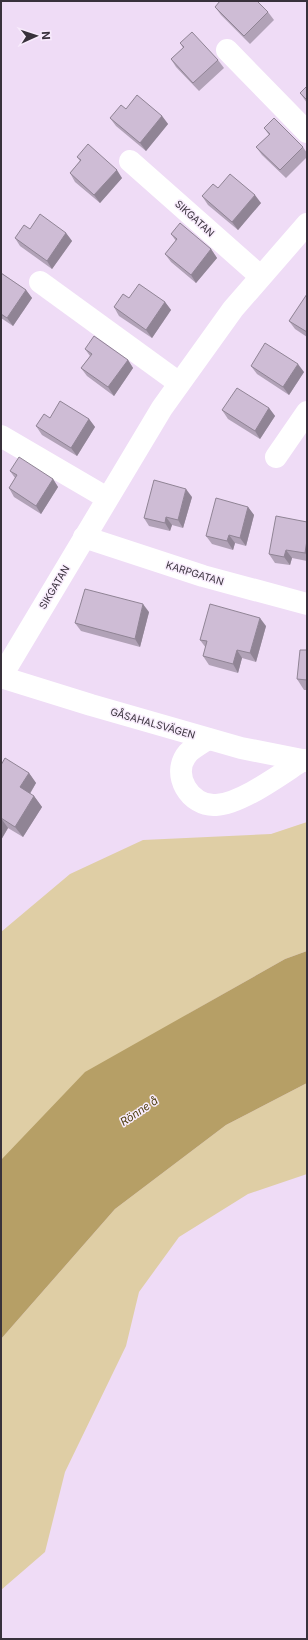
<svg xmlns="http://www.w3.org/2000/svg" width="308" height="1640" viewBox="0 0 308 1640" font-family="Inter,sans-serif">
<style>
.green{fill:#dfcea5}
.water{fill:#b69f66}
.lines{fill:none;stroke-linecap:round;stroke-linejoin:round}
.minor{stroke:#fff;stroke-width:22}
.wall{fill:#b1a2b7}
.shaded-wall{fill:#908495}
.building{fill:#cebcd5;stroke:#908495}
.labels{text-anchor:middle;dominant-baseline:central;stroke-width:3;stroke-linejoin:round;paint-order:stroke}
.street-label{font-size:10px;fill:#38313b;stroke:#f8ecfc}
.water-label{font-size:11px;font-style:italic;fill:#504012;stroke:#f8ecfc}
</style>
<rect width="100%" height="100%" fill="#efdcf6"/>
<g class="green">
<path d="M307,822V951L285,959L188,1014L1,1160V932L70,874L143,840L271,834Z"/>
<path d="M307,1083V1174L248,1194L179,1237L139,1292L126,1346L65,1472L45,1552L1,1590V1339L115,1209L226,1125Z"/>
</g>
<path class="water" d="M307,951V1083L226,1125L115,1209L1,1339V1160L85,1072L285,959Z"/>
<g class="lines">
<g class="minor">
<path d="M227,50L307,132"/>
<path d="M130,161L260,276"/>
<path d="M40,282L179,383"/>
<path d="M1,436L107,498"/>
<path d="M276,457L307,412"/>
<path d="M84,537L203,576L307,604"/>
<path d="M1,677L162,408L233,309L307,224"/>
<path d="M1,677L91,705L241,748L307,761"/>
<path d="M208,739C202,743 193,748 188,753C170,774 190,807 216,805C241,804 281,774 303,760"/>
</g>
</g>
<g class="wall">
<path d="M215,7L268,12L274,20L250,44L221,15Z"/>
<path d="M180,43L218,60L224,68L199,91L176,67L171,59L183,48Z"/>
<path d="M307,86V103L300,93Z"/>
<path d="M162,116L168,124L146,151L116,126L110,118Z"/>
<path d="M264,128L303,147L307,153V157L286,178L262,155L256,147L269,135Z"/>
<path d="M77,157L122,178L100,203L75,182L70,173L80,161Z"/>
<path d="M218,188L261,203L238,230L208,205L202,196Z"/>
<path d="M30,229L66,233L72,241L52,269L20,246L15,238Z"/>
<path d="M171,234L211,249L217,258L196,283L171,262L165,254L176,241Z"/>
<path d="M1,273L26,290L32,298L13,326L1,318Z"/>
<path d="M307,295V337L295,329L289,321Z"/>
<path d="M129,298L165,302L171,310L152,338L119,316L114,307Z"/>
<path d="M85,349L128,360L133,368L114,396L87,376L81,368L90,356Z"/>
<path d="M251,366L304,372L289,395L257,374Z"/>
<path d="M269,408L275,416L260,439L228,419L222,410Z"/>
<path d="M50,418L89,419L95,427L77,456L42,435L36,426Z"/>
<path d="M10,471L53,479L58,487L41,514L14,497L9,488L15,478Z"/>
<path d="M192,497L183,528L172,525L170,531L149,526L144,518Z"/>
<path d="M248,507L254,515L246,546L235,543L233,550L212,544L206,536Z"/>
<path d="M307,522V561L292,558L290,565L275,563L269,554Z"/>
<path d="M149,612L140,647L81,631L75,623Z"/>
<path d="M266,626L256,662L242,658L238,673L209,665L203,656L206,648L200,640Z"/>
<path d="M307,650V690H304L297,679Z"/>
<path d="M1,765L29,773L36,783L30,794L34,796L42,807L23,837L8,828L1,840Z"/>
</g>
<g class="shaded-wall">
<path d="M162,116L168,124L146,151L140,143Z"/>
<path d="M117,170L122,178L100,203L94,195Z"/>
<path d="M255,195L261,203L238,230L232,222Z"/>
<path d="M66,233L72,241L52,269L47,261Z"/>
<path d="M211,249L217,258L196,283L191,275Z"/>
<path d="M26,290L32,298L13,326L7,318Z"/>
<path d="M165,302L171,310L152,338L146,330Z"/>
<path d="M128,360L133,368L114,396L108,387Z"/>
<path d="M298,364L304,372L289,395L283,387Z"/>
<path d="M269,408L275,416L260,439L255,431Z"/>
<path d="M89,419L95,427L77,456L71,448Z"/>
<path d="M53,479L58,487L41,514L36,506Z"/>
<path d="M186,489L192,497L183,528L178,520Z"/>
<path d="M248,507L254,515L246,546L240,538Z"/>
<path d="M166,517L172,525L170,531L165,523Z"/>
<path d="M229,535L235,543L233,550L227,541Z"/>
<path d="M307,540V556L305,553Z"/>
<path d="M286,550L292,558L290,565L284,557Z"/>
<path d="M143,604L149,612L140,647L135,639Z"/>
<path d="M260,618L266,626L256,662L250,653Z"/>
<path d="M237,650L242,658L238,673L233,664Z"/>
<path d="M29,773L36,783L27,798L20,787Z"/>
<path d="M34,796L42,807L23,837L15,827Z"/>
<path d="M1,818L8,828L1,840Z"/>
</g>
<g class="building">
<path d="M220,1H257L268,12L244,36L215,7Z"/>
<path d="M192,32L218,60L193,83L171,59L184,47L180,43Z"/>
<path d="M307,86V100L300,93Z"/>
<path d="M137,95L162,116L140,143L110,118L121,105L126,109Z"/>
<path d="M274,118L303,147L280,170L256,147L270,134L264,128Z"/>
<path d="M88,144L117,170L94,195L70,173L81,160L77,157Z"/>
<path d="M230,174L255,195L232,222L202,196L213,184L218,188Z"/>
<path d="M40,214L66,233L47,261L15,238L24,225L30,229Z"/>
<path d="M180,223L211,249L191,275L165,254L177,239L171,234Z"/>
<path d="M1,273L26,290L7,318L1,314Z"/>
<path d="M139,284L165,302L146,330L114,307L123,294L129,298Z"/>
<path d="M307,294V332L289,321Z"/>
<path d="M94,336L128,360L108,387L81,368L92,354L85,349Z"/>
<path d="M265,343L298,364L283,387L251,366Z"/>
<path d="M237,388L269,408L255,431L222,410Z"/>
<path d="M60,401L89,419L71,448L36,426L44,414L50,418Z"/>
<path d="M19,457L53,479L36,506L9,488L17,475L10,471Z"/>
<path d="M154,480L186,489L178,520L166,517L165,523L144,518Z"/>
<path d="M216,498L248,507L240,538L229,535L227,541L206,536Z"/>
<path d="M276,516L307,522V540L305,553L286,550L284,557L269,554Z"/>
<path d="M85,589L143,604L135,639L75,623Z"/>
<path d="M210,604L260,618L250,653L237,650L233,664L203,656L207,641L200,640Z"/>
<path d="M300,650H307V680L297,679Z"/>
<path d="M5,758L29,773L20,787L34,796L15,827L1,818V765Z"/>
</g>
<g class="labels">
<g class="street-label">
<text transform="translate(195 218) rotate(42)">SIKGATAN</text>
<text transform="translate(195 573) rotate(17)">KARPGATAN</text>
<text transform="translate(54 587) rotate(-59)">SIKGATAN</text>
<text transform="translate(153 723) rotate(16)">GÅSAHALSVÄGEN</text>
</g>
<g class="water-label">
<text transform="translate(139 1111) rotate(-34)">Rönne å</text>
</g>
</g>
<rect width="308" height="1640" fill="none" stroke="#38313b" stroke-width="4"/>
<g transform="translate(36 36) rotate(87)" stroke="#f8ecfc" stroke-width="3" paint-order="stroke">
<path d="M0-3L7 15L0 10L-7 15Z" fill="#38313b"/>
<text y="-6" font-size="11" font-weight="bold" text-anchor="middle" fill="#38313b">N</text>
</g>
</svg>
